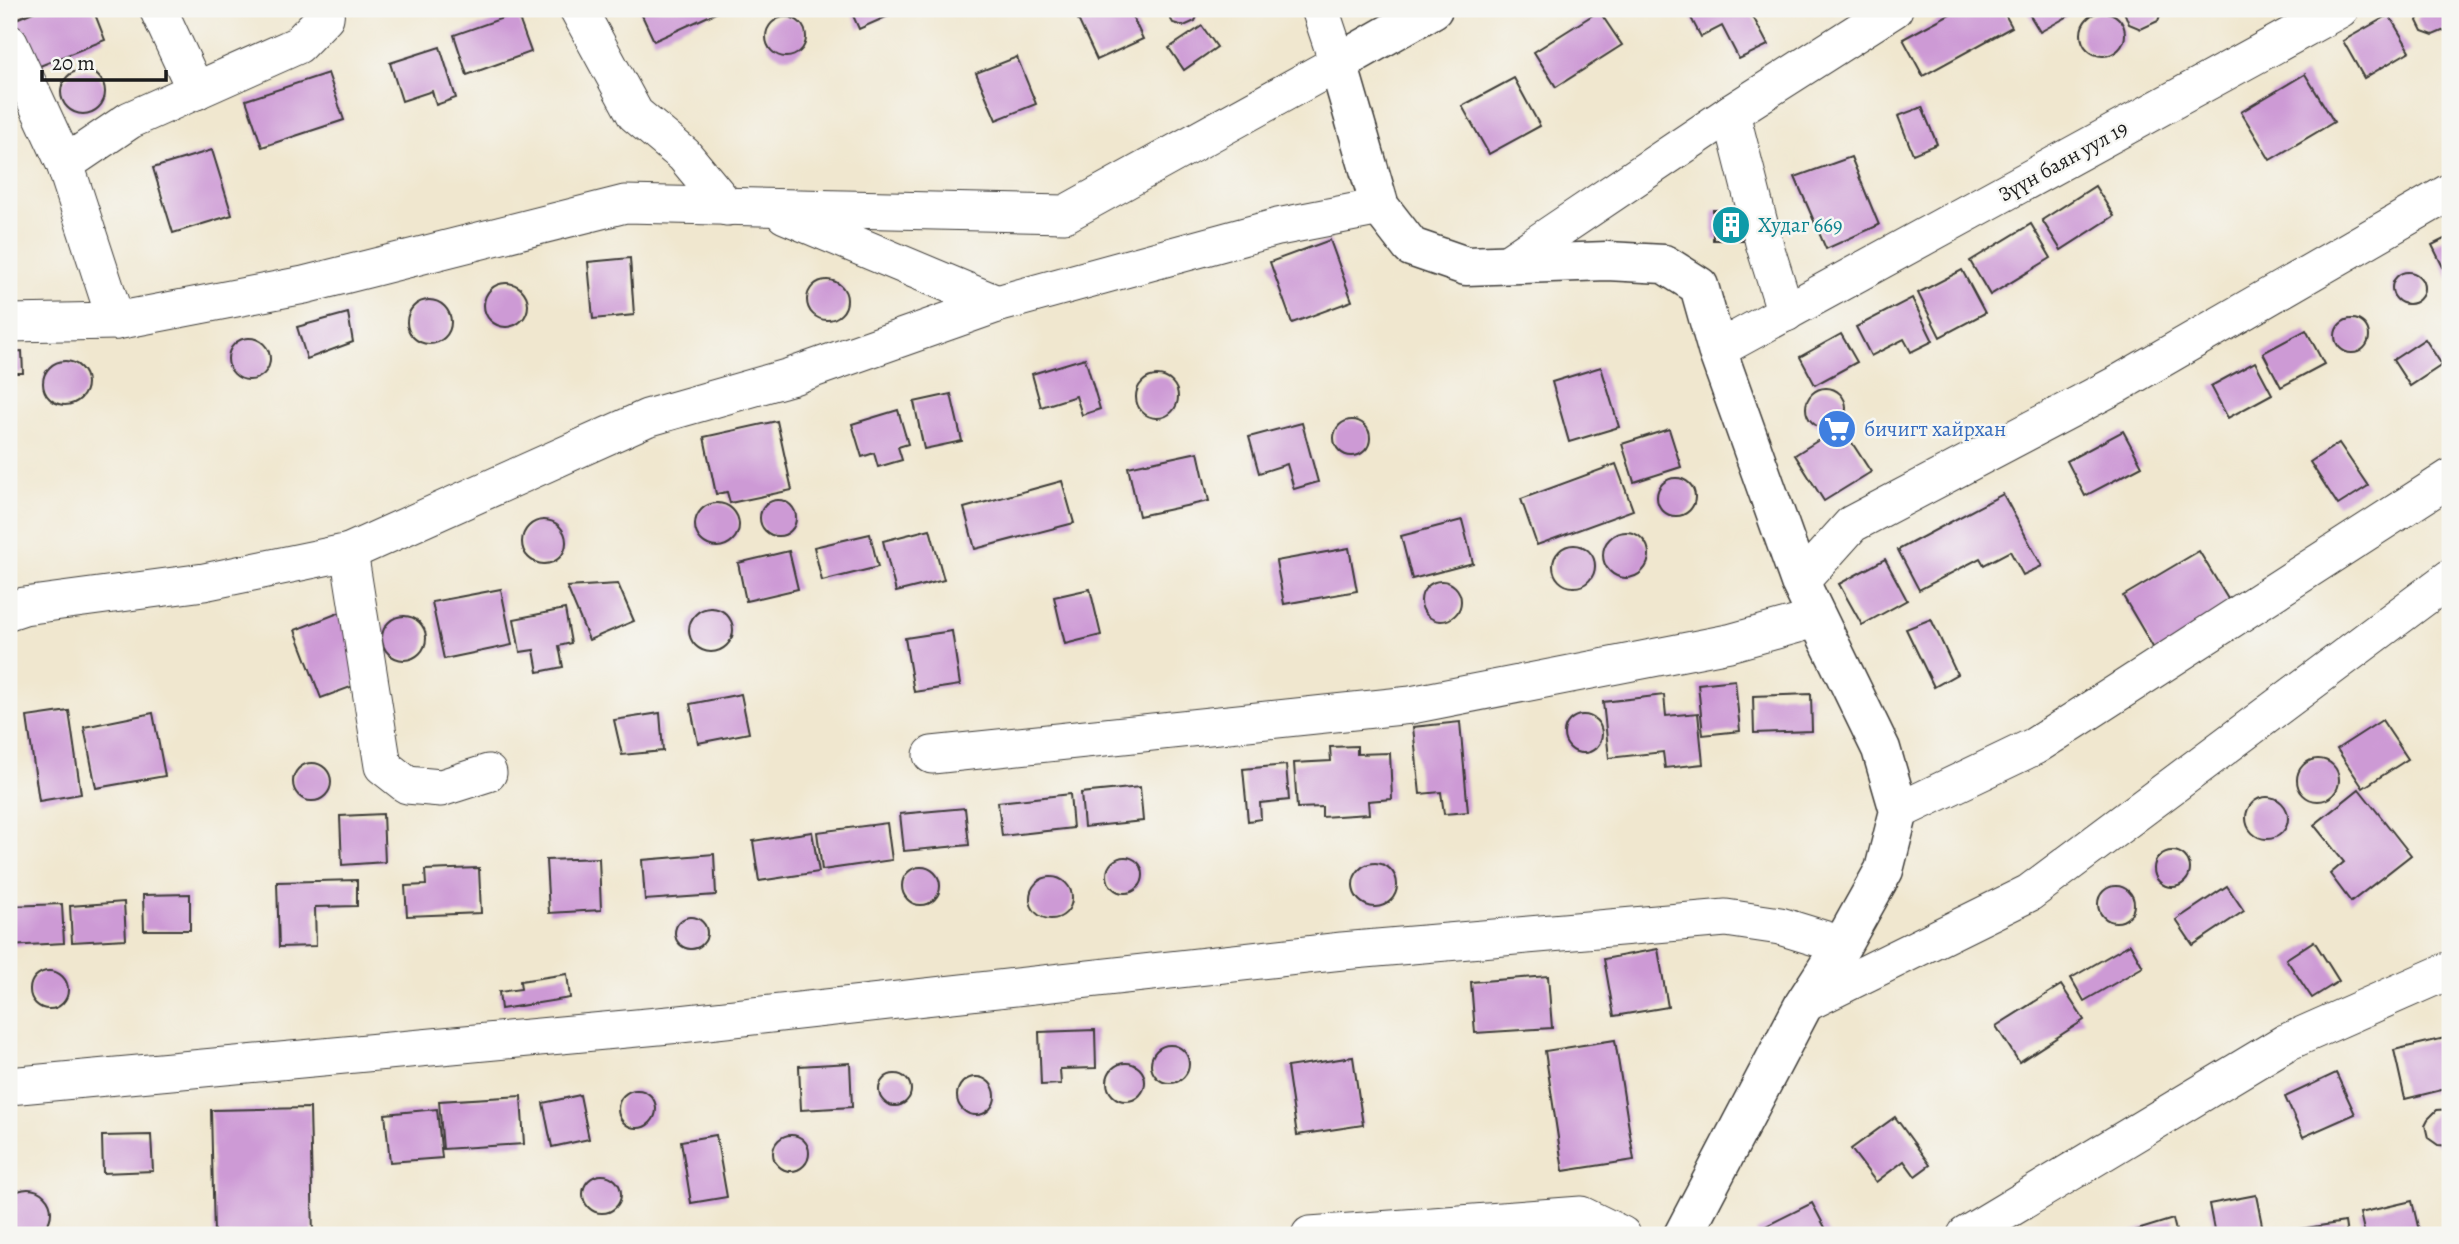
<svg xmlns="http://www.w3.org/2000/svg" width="2459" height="1244" viewBox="0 0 2459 1244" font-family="Alegreya,serif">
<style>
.building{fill:#cd9ad5}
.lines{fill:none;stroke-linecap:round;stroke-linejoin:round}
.minor-casing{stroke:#3c3a37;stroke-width:39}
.tertiary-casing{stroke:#3c3a37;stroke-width:41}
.minor{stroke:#fff;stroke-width:37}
.tertiary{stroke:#fff;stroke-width:38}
.labels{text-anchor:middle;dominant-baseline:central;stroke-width:5;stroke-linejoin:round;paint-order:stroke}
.street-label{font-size:21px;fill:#1c1c1c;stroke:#f6f6f2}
.culture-label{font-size:21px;fill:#0d838f;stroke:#f6f6f2;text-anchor:start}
.shop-label{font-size:21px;fill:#366cbe;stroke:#f6f6f2;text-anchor:start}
</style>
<rect width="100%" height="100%" fill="#f6f6f2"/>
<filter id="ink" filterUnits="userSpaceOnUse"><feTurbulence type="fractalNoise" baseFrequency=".0143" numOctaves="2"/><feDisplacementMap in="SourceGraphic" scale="14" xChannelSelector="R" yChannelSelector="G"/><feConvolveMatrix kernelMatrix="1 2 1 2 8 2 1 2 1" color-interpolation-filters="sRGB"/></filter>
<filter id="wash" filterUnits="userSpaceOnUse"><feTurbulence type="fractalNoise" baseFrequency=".00686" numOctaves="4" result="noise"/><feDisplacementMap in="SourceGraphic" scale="28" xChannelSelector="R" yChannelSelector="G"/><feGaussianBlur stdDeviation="1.57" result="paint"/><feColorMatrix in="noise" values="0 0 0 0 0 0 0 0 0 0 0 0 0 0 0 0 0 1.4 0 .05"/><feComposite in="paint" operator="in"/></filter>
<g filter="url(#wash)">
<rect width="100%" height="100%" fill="#f0e7cf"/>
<g id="blocks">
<g class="building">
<path d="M40,9H93L105,40L25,72L9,31V22Z"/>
<path d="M639,9H724L654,41Z"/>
<path d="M850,9H904L859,29Z"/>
<path d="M1089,9H1129L1143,39L1097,60L1076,15Z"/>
<path d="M1165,9H1200V10L1195,21L1184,26L1173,23Z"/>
<path d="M1704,9H1749L1768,45L1739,59L1722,26L1701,37L1690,16Z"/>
<path d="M1959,9H2002L2012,27L1923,76L1903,39Z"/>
<path d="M2026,9H2081L2040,32Z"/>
<path d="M2123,9H2162L2158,21L2141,29L2129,24Z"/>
<path d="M2421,9H2447L2450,21L2447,29L2433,35L2422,31L2417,21Z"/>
<path d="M1599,11L1622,45L1556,87L1534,52Z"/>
<circle cx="2103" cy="34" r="22"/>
<path d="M517,13L531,52L467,75L454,35Z"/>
<path d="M2389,15L2410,51L2364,78L2343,41Z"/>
<circle cx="786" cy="37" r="20"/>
<path d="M1202,26L1217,47L1184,70L1169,48Z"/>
<path d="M440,47L456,98L436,105L432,91L402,101L390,63Z"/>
<path d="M1017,57L1036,104L996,120L976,73Z"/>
<circle cx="83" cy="92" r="22"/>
<path d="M328,73L344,120L262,147L246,100Z"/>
<path d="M2305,74L2334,122L2270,160L2241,112Z"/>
<path d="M1514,78L1540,126L1489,154L1462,106Z"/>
<path d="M1922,107L1937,144L1913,154L1898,116Z"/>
<path d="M212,150L232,215L173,233L153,168Z"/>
<path d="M1851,157L1879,225L1826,249L1795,177Z"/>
<path d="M2095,186L2114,216L2061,250L2042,220Z"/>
<path d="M1713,210H1748L1749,240H1713Z"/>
<path d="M2031,224L2051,258L1990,295L1970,261Z"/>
<path d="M2450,236V281L2432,245Z"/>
<path d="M1330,240L1352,301L1292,323L1270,262Z"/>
<path d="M630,258L634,315L593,319L588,262Z"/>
<path d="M1962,270L1985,313L1940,337L1918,293Z"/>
<circle cx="2408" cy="288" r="16"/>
<circle cx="827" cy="300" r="20"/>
<circle cx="506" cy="305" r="22"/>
<path d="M1912,298L1933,341L1911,352L1904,339L1871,356L1856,327Z"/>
<circle cx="429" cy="322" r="22"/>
<path d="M348,313L353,342L307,359L297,327Z"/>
<circle cx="2352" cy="336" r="17"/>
<path d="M2306,330L2324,364L2281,387L2263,353Z"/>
<path d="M1841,334L1857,362L1815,385L1800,357Z"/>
<circle cx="249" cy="359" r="21"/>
<path d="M2425,339L2442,365L2410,386L2393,360Z"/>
<path d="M22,351L23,373H9V352Z"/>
<path d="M1085,358L1100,409L1082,415L1076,396L1041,407L1032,374Z"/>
<circle cx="65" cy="383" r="22"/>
<path d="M2255,362L2272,394L2228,418L2211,386Z"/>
<path d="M1601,367L1619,427L1569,442L1552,382Z"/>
<circle cx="1157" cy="397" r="21"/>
<circle cx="1826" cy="408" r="20"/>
<path d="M951,394L962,441L924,449L914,402Z"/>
<path d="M898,410L908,444L898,447L902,460L878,467L874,453L862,457L852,424Z"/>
<circle cx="1352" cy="438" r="18"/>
<path d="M777,421L792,490L730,503L727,492L716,494L704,437Z"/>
<path d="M1302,423L1318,482L1294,489L1287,464L1259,473L1249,437Z"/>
<path d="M1841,426L1871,472L1824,501L1795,455Z"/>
<path d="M1669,429L1681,467L1634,482L1622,444Z"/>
<path d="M2123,431L2142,466L2085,496L2067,461Z"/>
<path d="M2339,443L2368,486L2338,505L2310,462Z"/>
<path d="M1198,452L1209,501L1139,516L1128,467Z"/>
<path d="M1616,464L1633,510L1537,545L1521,499Z"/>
<circle cx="1676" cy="497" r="19"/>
<path d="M1062,481L1074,523L975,549L964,508Z"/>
<path d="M2003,494L2042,566L2023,575L2010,551L1984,565L1980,558L1919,590L1898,550Z"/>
<circle cx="778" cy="518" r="18"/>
<circle cx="717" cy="525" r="22"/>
<path d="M1462,520L1473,563L1412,579L1401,536Z"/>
<circle cx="544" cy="542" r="22"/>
<path d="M930,529L944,580L896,592L883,541Z"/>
<circle cx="1626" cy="555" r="23"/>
<path d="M870,534L878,567L822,581L814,547Z"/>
<circle cx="1574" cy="566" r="21"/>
<path d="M1349,548L1357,591L1284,604L1276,561Z"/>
<path d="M789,551L798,589L746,601L738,563Z"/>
<path d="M2199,551L2234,609L2157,654L2123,596Z"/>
<path d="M1885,559L1907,600L1862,625L1839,584Z"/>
<circle cx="1441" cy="601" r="20"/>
<path d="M618,584L634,621L589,640L567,587Z"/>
<path d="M501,589L512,645L444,659L432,602Z"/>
<path d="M1090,589L1101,635L1065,644L1054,597Z"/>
<circle cx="711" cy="630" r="22"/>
<path d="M565,609L571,643L559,646L563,667L538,672L534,650L520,652L514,619Z"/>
<path d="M341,612L367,681L321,698L295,630Z"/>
<circle cx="404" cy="638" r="22"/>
<path d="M1931,619L1957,674L1934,687L1906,629Z"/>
<path d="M952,631L960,685L914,692L905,638Z"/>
<path d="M1735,680L1740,731L1703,735L1698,684Z"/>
<path d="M741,694L749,733L698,743L690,704Z"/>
<path d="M1811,694L1812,731L1754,733L1753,696Z"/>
<path d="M1664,695L1666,716L1698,713L1703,764L1665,768L1663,752L1609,758L1603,702Z"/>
<path d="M69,711L81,794L39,801L27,717Z"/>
<path d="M153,713L165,776L96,788L84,727Z"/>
<path d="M660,713L663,751L622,755L614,720Z"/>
<circle cx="1583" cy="734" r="19"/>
<path d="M2382,720L2408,759L2363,788L2337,749Z"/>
<path d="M1460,722L1468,812L1444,814L1441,792L1420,794L1413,727Z"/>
<path d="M1357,746V754L1390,753L1392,799L1368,801L1369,814L1322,817V807L1297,808L1294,763L1331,761L1330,747Z"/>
<circle cx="2318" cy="780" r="21"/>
<circle cx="312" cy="782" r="19"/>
<path d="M1286,765L1289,800L1260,803L1261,819L1248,821L1243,769Z"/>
<path d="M1140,787L1143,821L1084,827L1081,793Z"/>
<path d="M2359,789L2411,855L2351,902L2330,874L2344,862L2314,825Z"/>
<path d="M1070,794L1073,828L1002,836L998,802Z"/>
<circle cx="2267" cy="818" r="21"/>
<path d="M965,808L969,845L904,851L900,814Z"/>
<path d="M383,814L385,862L342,865L340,816Z"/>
<path d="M887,823L892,860L822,870L817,832Z"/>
<path d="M812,832L819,872L759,881L753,841Z"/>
<circle cx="2172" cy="869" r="18"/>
<path d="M714,854L716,895L645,900L642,860Z"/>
<circle cx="1125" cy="875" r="18"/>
<path d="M599,858L601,910L549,913L546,860Z"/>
<circle cx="1375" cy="885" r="22"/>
<circle cx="921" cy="886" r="19"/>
<path d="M479,868L481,913L407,916L405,886L426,885L425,870Z"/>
<circle cx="1051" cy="898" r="21"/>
<path d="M357,880V906L315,907L316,946L279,947L277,882Z"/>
<path d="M2227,886L2244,911L2193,945L2176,920Z"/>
<circle cx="2116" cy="904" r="18"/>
<path d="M190,894V930H144L143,895Z"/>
<path d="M124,902L126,939L72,942L70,906Z"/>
<path d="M62,904L64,943L9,946V906Z"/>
<circle cx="691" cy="933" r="16"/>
<path d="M2314,941L2339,981L2312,998L2286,959Z"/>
<path d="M2130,944L2143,967L2084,1001L2071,978Z"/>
<path d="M1658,949L1668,1007L1614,1016L1604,959Z"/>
<circle cx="49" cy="990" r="19"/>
<path d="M567,974L570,998L501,1009L499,992L521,989L520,981Z"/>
<path d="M1548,976L1552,1028L1475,1033L1471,982Z"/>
<path d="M2061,985L2084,1020L2019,1062L1996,1026Z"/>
<path d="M1095,1030L1096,1068L1060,1069L1061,1084L1041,1085L1039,1032Z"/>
<path d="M2449,1037L2450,1088L2405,1099L2394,1050Z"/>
<path d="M1615,1040L1634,1160L1563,1171L1545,1051Z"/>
<circle cx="1170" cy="1064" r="19"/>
<path d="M1353,1057L1363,1125L1297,1135L1287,1067Z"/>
<circle cx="1126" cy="1082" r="19"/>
<path d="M850,1063L852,1107L801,1110L799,1066Z"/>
<path d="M2336,1073L2355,1114L2303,1137L2285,1097Z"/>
<circle cx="895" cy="1090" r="16"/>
<circle cx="976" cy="1096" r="19"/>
<circle cx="637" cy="1109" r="19"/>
<path d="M580,1095L589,1139L552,1147L543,1103Z"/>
<path d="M521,1096L524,1144L443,1149L439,1101Z"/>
<path d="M310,1108L313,1235H214L211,1110Z"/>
<path d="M437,1109L442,1158L390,1162L385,1114Z"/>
<path d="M2450,1109V1146L2438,1145L2428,1138L2425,1125L2428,1119L2437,1110Z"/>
<path d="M1895,1117L1930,1165L1915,1176L1904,1161L1876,1182L1851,1149Z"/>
<path d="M151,1135L153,1171L103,1173L102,1136Z"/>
<path d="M716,1135L727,1197L691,1203L681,1141Z"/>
<circle cx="791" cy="1153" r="18"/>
<circle cx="602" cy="1194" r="19"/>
<circle cx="28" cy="1212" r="23"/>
<path d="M2256,1195L2264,1235H2215L2209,1204Z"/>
<path d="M2412,1201L2420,1235H2365L2360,1213Z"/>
<path d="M1812,1203L1829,1235H1758L1756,1231Z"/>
<path d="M2173,1219L2177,1235H2121Z"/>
<path d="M2345,1222L2347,1235H2294L2293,1230Z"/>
</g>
</g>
</g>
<g filter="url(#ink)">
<use href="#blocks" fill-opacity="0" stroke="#3c3a37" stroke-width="2"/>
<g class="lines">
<defs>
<g id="minor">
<path d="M158,9L196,91"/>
<path d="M578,9L635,114L684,155L727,207"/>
<path d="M9,43L65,164L116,321"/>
<path d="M65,164L130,120L298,45L325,17L326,9"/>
<path d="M785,215L997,304"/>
<path d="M1507,264L1731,113"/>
<path d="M1786,313L1764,243L1731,113L1894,9"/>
<path d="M9,323L116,321L304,285L625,204L1065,214L1338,63L1320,9"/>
<path d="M1717,350L2340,9"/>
<path d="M349,552L383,766L407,785L441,788L488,773"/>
<path d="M1800,582L1852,524L2116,385L2450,192"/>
<path d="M9,611L24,606L204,582L349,552L647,418L790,377L997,304L1278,227L1380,207"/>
<path d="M932,755L1411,705L1729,643L1816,619"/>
<path d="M1899,811L2035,746L2450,478"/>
<path d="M1804,1004L2029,893L2450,578"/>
<path d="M9,1086L680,1024L1342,951L1726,918L1780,926L1842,945"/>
<path d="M1310,1235L1581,1215L1622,1235"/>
<path d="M1966,1235L2285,1043L2450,970"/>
</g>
<path id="tertiary" d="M1433,9L1338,63L1380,207L1411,247L1466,266L1607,261L1664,264L1699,286L1717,350L1800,582L1881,749L1899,811L1884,870L1842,945L1804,1004L1683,1235"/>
</defs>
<use href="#minor" class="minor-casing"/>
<use href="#tertiary" class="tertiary-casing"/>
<use href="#minor" class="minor"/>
<use href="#tertiary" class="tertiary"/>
</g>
</g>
<defs>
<symbol id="building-disc" viewBox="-11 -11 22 22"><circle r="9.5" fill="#0f9aa8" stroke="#f6f6f2"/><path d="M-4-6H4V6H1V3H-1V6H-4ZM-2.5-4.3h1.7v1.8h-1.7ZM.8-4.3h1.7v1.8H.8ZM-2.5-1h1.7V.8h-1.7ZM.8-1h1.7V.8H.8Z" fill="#fff"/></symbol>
<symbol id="supermarket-disc" viewBox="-11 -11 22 22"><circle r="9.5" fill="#3f7fe0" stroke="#f6f6f2"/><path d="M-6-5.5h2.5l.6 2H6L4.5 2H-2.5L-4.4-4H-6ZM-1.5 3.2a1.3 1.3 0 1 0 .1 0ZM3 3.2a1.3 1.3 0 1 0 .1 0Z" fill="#fff"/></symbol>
</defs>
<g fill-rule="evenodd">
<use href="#building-disc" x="1709" y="203" width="44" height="44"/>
<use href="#supermarket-disc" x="1815" y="407" width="44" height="44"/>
</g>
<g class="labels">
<g class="street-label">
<text transform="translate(2063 161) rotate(-29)">Зүүн баян уул 19</text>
</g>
<g class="culture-label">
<text x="1758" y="225">Худаг 669</text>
</g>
<g class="shop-label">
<text x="1864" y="429">бичигт хайрхан</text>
</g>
</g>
<rect width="2459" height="1244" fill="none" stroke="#f6f6f2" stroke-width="35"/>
<path d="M42 70v10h124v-10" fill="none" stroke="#1c1c1c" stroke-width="3.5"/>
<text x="52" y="70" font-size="21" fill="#1c1c1c" stroke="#f6f6f2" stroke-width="5" paint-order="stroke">20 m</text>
</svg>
